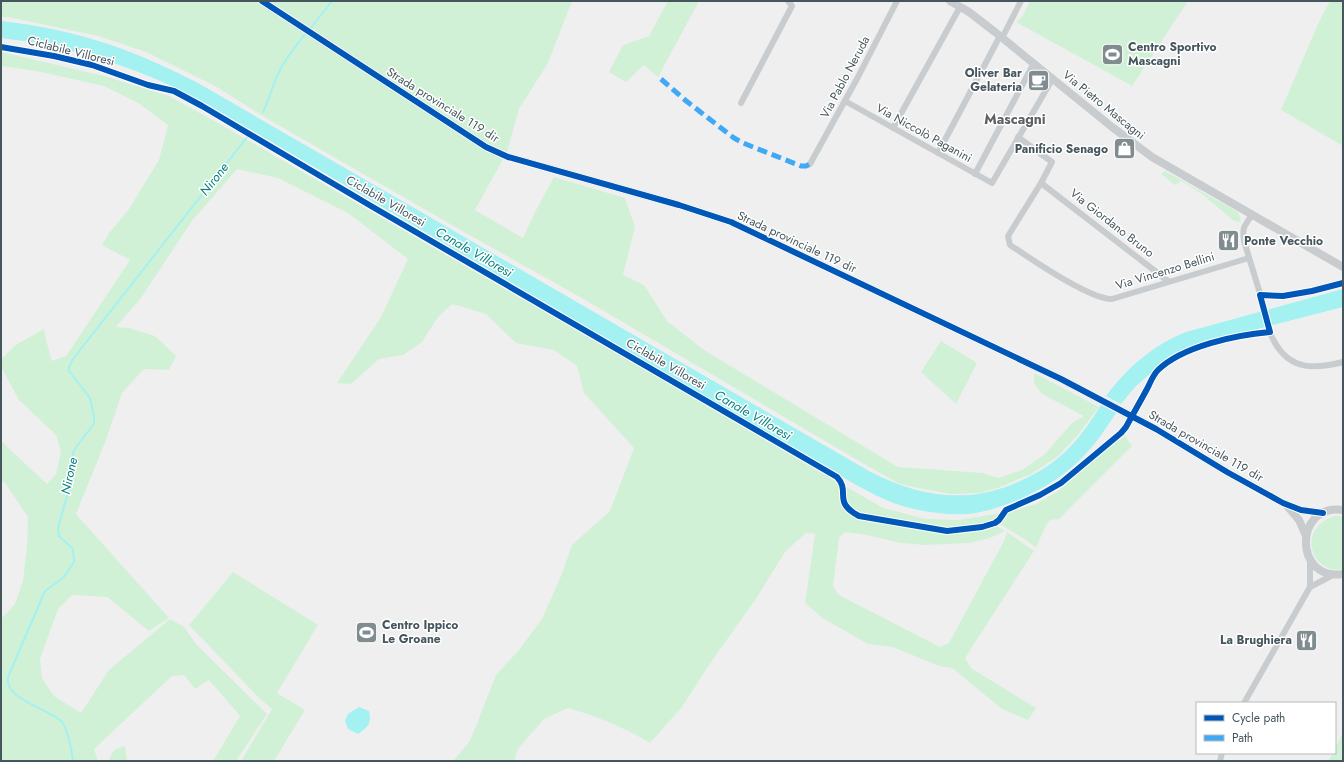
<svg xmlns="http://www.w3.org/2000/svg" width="1344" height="762" viewBox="0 0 1344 762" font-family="Jost,sans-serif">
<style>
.green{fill:#d1f1d7}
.water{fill:#a3f1f1}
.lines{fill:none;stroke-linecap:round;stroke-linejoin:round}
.stream{stroke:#a3f1f1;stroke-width:2}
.minor{stroke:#c8ccce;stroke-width:6}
.tertiary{stroke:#c8ccce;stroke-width:8}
.quiet{stroke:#3fa9f5;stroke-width:5;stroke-dasharray:10 5;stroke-linecap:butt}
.cycleway-casing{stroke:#fff;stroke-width:8}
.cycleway{stroke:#0057b8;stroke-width:6}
.labels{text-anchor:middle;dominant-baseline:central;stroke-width:3;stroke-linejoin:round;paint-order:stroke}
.poi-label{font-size:12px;font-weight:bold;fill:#45565d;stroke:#fff;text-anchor:start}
.street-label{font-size:12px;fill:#45565d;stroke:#fff}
.water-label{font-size:13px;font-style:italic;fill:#068282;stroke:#fff}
.quarter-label{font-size:14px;font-weight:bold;fill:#5a6064;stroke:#fff}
</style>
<rect width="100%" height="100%" fill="#f0efef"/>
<g class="green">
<path d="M1,1H572L548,63L519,109L507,152L475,210L523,238L534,214L554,177L625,198L635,227L623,275L644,285L667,321L704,350L898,467L983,473L998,478L1022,470L1044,455L1072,423L1084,416L1042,394L1034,383V373L1099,407L1077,436L1057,457L1031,474L998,488L980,493L951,494L918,488L900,484L871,468L580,297L464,232L266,118L215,86L146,52L98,36L8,17H1Z"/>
<path d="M668,1H699L658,77L644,65L626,82L609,72L623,45L649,36Z"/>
<path d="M1030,1H1188L1132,86L1016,22L1022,17Z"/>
<path d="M1330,1H1343V146L1281,110L1318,24Z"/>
<path d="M1,52L104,76L169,96L225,127L883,508L926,519L959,520L1001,513L993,524L1005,531L990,538L969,543L925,545L901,543L867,535L845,532L839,538L833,586L839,595L940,647L949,643L1004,541L1007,532L1034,551L965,658L971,668L1036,708L1028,720L1002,709L952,668L939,666L893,647L868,644L824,619L805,603L815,534L806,533L785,552L757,597L709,665L682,707L650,743C625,728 597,716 568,708L544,719L518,749L514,761H453L470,741L496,675L518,651L542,619L561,576L572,545L610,511L634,448L584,393L577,366L554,350L516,343L486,314L452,304L438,317L422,342L403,355L379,359L351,384L337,383L381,317L408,259L348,213L278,178L237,169L192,221L141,298L116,327L129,328L155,336L176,356L169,370L144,369L122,393L106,440L76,514L169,618L149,631L107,597L72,595L58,609L40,659L42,678L54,696L81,713L109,670L170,619L184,627L196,644L267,714L236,761H213L240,716L209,680L195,689L184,675L172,676L94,749L98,761H1V619L15,604L23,581L27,547L28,517L5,483L1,481V441L47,484L56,474L61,451L56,435L19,400L1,367V359L17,344L44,329L46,340L52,361L66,356L130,260L102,245L109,233L129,209L159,160L168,125L138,103L104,86L36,71L1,66Z"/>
<path d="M1165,171L1238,212L1241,220L1238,222L1233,220L1202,194L1181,181L1175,185L1161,174Z"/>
<path d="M941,341L977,363L956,404L921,372Z"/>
<path d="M1125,436L1132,446L1059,519L1050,520L1045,527L1036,548L1026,540L998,523L1009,512L1036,504L1060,490L1103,452Z"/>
<path d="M1334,516H1343V569C1311,575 1296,529 1334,516Z"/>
<path d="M233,572L318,625L277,693L305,710L274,761H241L272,709L259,698L189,625Z"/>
<path d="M1343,732V761H1328L1333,753H1335V749Z"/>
<path d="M125,746L127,761H108L114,750Z"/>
</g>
<g class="water">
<path d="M1,21C38,25 76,33 111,45C141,55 170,69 198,83L869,471C919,497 968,505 1020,481C1038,473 1054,463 1068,449C1081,436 1091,421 1101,405L1116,413C1103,433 1090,452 1072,467C1048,489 1000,511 968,514C950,515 931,513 914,509C887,503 863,489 839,475L198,99C137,67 70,46 1,38Z"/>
<path d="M1343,289V307L1203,343L1192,348L1172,358L1152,372L1135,387L1121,404L1106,396C1127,368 1153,345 1186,332Z"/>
<path d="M359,707L369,711C372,723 368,727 358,734L348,729L345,721L348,714Z"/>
</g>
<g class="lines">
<g class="stream">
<path d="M309,30L332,1"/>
<path d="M263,112C269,100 272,87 278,74C284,60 296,46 306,33"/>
<path d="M73,761C72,751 68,730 62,722C49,708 4,700 8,677L45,591L64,577L74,562L73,549L59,536L58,528L67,496L73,453L76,447L94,424V416L90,398L69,371V367L73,359L248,136"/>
</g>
<g class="minor">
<path d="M1002,38L1021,1"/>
<path d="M845,101L992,183L1053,78"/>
<path d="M741,103L792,6L788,1"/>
<path d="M893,128L960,7"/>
<path d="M1018,137L1052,162L1041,183L1008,236L1010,245C1030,258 1090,300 1112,299L1249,258"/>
<path d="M938,153L1000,36"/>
<path d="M810,164L858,77L897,1"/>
<path d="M975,174L1034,63"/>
<path d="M1041,183L1168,281"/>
<path d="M1252,215C1244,226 1242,228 1244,241C1250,261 1256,280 1262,300C1265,313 1267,329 1274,341C1290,371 1315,369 1343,362"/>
<path d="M1310,587L1333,575"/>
<path d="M1244,703L1310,587V560"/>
<path d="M1220,761L1222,753"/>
</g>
<g class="tertiary">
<path d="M262,1L486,147L508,157L679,205L731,222L1061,379L1156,429L1227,472L1283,503L1301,510L1323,513"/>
<path d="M950,1L969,12L995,32L1112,127L1152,157L1343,267"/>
<path d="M1288,507L1299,520L1306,536"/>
<path d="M1343,510C1293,503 1294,582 1343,574"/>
</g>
<path class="quiet" d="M661,79L685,100L734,138L743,143L801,166H806L810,164"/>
<defs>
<g id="cycleway">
<path d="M262,1L486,147L508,157L679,205L731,222L1061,379L1156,429L1227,472L1283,503L1301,510L1323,513"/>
<path d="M1,47L54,56L92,65L148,85L174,91L202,106L371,206L837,477C851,492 832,502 859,516L947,531L982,527L995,523L999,520L1006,510L1040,495L1061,483L1121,433L1126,427C1133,414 1140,402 1147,389C1150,383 1153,375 1158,370C1183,346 1236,335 1270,332L1260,295L1283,296L1312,291L1343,283"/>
</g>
</defs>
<use href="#cycleway" class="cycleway-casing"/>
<use href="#cycleway" class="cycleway"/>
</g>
<defs>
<symbol id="stadium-square" viewBox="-11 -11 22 22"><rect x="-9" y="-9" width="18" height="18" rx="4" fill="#818c90" stroke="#fff"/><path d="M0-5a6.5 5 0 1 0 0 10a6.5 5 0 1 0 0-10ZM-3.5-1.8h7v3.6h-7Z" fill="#fff"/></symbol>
<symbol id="cafe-square" viewBox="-11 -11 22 22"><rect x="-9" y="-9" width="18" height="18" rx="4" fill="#818c90" stroke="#fff"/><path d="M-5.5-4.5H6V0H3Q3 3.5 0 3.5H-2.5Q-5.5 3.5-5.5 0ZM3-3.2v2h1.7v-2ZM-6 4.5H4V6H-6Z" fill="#fff"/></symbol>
<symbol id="shop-square" viewBox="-11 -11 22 22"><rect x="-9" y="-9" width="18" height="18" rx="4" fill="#818c90" stroke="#fff"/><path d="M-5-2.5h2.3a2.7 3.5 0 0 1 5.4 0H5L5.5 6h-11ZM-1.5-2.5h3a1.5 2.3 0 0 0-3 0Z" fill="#fff"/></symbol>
<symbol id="restaurant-square" viewBox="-11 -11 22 22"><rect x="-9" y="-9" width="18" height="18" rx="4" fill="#818c90" stroke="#fff"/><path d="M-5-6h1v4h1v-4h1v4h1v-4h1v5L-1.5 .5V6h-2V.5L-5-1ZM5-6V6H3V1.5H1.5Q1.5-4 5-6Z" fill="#fff"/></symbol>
</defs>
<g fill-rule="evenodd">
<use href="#stadium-square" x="1100" y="42" width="25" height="25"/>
<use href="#cafe-square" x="1026" y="68" width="25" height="25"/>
<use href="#shop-square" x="1112" y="136" width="25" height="25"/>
<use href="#restaurant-square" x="1216" y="228" width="25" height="25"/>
<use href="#stadium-square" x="354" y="620" width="25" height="25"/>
<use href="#restaurant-square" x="1294" y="628" width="25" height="25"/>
</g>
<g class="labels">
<g class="poi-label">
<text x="1128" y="47">Centro Sportivo<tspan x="1128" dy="14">Mascagni</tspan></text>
<text x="1022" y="73" text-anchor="end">Oliver Bar<tspan x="1022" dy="14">Gelateria</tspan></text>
<text x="1108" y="149" text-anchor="end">Panificio Senago</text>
<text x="1244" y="241">Ponte Vecchio</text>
<text x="382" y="625">Centro Ippico<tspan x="382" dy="14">Le Groane</tspan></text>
<text x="1292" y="640" text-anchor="end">La Brughiera</text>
</g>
<g class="street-label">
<text transform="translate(71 51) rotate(14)">Ciclabile Villoresi</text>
<text transform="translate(845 77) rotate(-62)">Via Pablo Neruda</text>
<text transform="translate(443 105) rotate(32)">Strada provinciale 119 dir</text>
<text transform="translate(1104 105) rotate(39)">Via Pietro Mascagni</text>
<text transform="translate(924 133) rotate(29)">Via Niccolò Paganini</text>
<text transform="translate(386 201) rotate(30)">Ciclabile Villoresi</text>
<text transform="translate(1112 223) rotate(38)">Via Giordano Bruno</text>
<text transform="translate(797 242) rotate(25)">Strada provinciale 119 dir</text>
<text transform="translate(1165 271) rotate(-17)">Via Vincenzo Bellini</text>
<text transform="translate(666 364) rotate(30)">Ciclabile Villoresi</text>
<text transform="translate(1206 446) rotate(30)">Strada provinciale 119 dir</text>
</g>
<g class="water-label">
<text transform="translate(214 179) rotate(-52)">Nirone</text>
<text transform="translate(474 252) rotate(30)">Canale Villoresi</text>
<text transform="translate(753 415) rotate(30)">Canale Villoresi</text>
<text transform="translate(69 476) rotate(-78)">Nirone</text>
</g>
<g class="quarter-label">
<text x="1015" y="119">Mascagni</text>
</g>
</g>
<rect width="1344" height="762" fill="none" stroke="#45565d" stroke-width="4"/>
<rect x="1196" y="702" width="140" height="52" fill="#ffffff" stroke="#b5bbbe"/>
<rect x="1204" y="715" width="20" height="6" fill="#0057b8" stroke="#b5bbbe"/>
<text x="1232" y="722" font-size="12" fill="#45565d">Cycle path</text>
<rect x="1204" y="735" width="20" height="6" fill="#3fa9f5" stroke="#b5bbbe"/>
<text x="1232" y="742" font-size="12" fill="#45565d">Path</text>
</svg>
